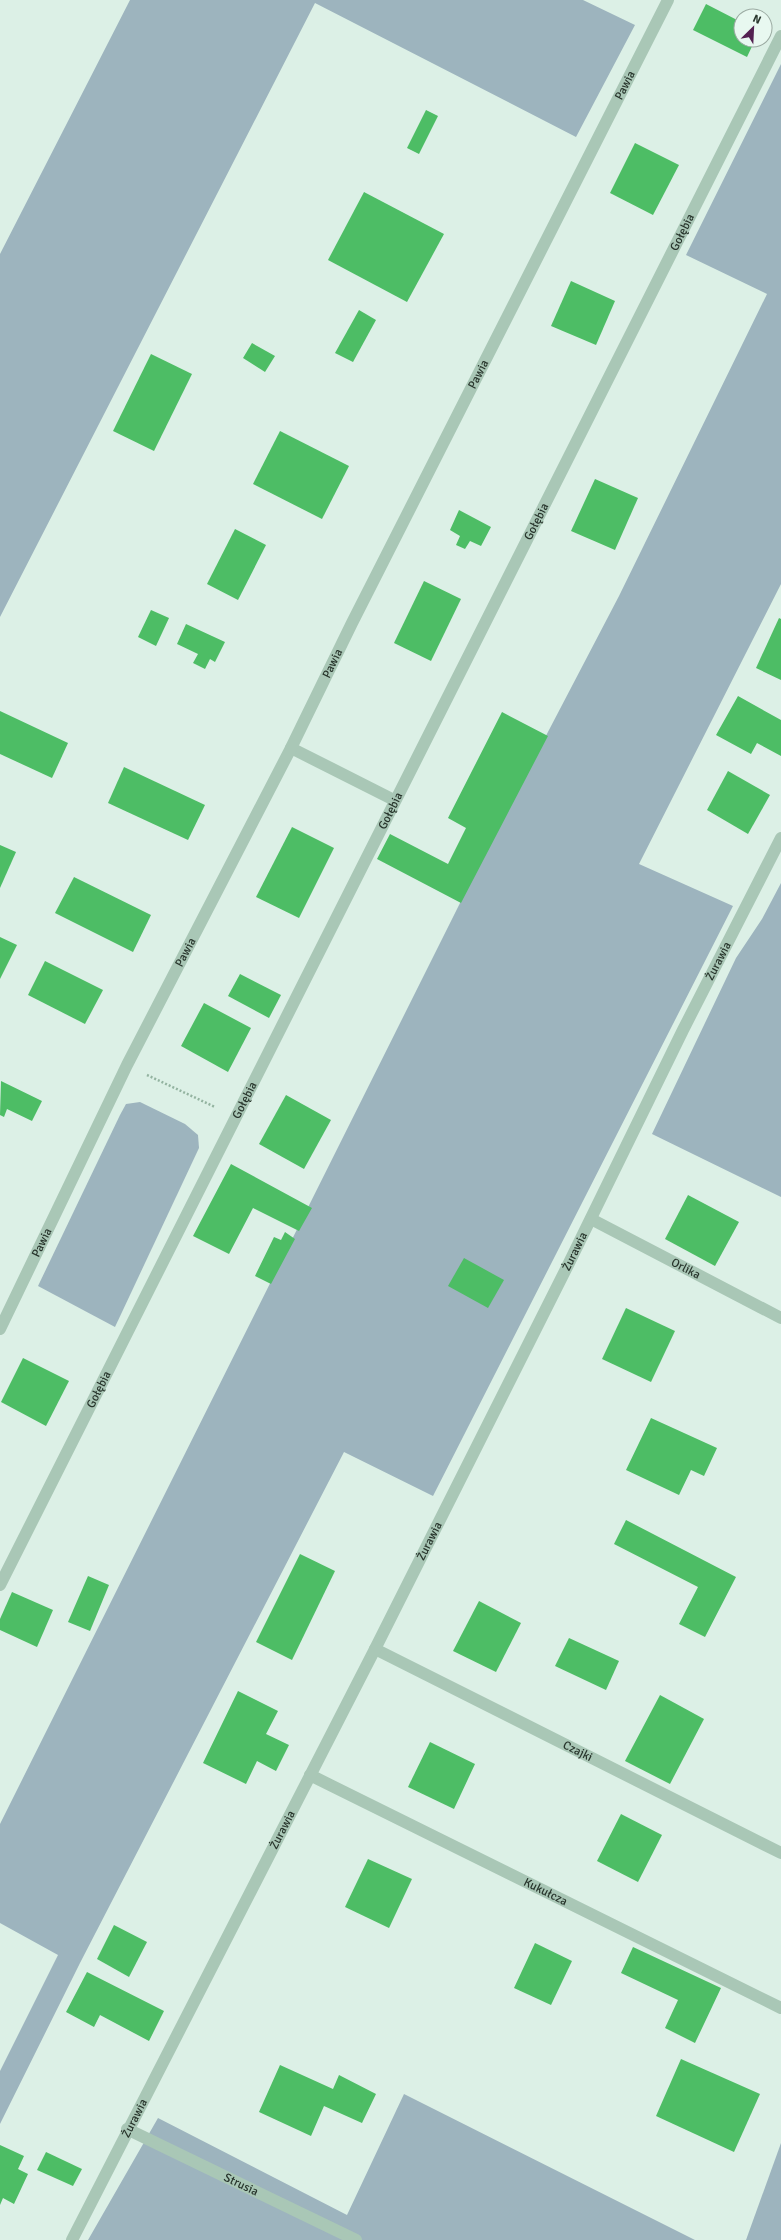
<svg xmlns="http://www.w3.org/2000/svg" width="781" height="2240" viewBox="0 0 781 2240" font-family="Signika,sans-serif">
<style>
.green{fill:#9db4be}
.building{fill:#4dbd65}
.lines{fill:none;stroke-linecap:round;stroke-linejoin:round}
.path{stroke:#93b3a0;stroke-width:2.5;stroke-dasharray:2 2;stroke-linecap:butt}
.minor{stroke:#a9c7b6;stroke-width:12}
.labels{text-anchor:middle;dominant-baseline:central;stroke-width:3;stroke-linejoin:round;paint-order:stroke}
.street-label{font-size:12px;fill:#28352c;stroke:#e8f8f0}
</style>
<rect width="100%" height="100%" fill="#dcf0e6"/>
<g class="green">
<path d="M130,0H583L635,25L576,137L315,3L0,617V254Z"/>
<path d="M781,64V584L639,864L733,906L433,1496L344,1452L80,1963L0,2124V2071L58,1955L0,1923V1824L491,841L619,596L767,294L686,255Z"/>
<path d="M781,883V1197L652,1134L736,958L762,919Z"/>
<path d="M140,1102L185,1124L198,1135L199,1148L115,1327L38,1286L120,1115L126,1104Z"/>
<path d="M404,2094L695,2240H88L158,2118L347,2215Z"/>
<path d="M781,2143V2240H746Z"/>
</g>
<g class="building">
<path d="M706,4L741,22V40H755L747,57L693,30Z"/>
<path d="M426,110L438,116L419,154L407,148Z"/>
<path d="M635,143L679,165L653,215L610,193Z"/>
<path d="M364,192L444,234L407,302L328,260Z"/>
<path d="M571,281L615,301L596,345L551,326Z"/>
<path d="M359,310L376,320L353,362L335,353Z"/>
<path d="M252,343L275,356L265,372L243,358Z"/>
<path d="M151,354L192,374L154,451L113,431Z"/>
<path d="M280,431L349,466L322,519L253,484Z"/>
<path d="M595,479L638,498L615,550L571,531Z"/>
<path d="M459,510L491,527L481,546L470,541L465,549L456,545L460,536L450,530Z"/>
<path d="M235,529L266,545L238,600L207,584Z"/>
<path d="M424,581L461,599L431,661L394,643Z"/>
<path d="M151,610L169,618L156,646L138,637Z"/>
<path d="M779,618L781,619V680L756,668Z"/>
<path d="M186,624L225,642L215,662L210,659L205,669L193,663L198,654L177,644Z"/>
<path d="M738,696L781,720V756L757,743L751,754L716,735Z"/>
<path d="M0,711L68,743L52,778L0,754Z"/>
<path d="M502,712L548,736L461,903L377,859L390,834L448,864L466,828L448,818Z"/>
<path d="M124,767L205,805L188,840L108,803Z"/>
<path d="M728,771L770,795L748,834L707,810Z"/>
<path d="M292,827L334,848L299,918L256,897Z"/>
<path d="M0,845L16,852L0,888Z"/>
<path d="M74,877L151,915L133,952L55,913Z"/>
<path d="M0,937L17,945L0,979Z"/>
<path d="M45,961L103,990L85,1024L28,995Z"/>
<path d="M240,974L281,995L269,1018L228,996Z"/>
<path d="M204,1003L251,1028L228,1072L181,1046Z"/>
<path d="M1,1081L42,1101L32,1121L7,1109L4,1117L0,1115Z"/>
<path d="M286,1095L331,1120L304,1169L259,1144Z"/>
<path d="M231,1164L312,1208L299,1231L253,1208L229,1254L193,1236Z"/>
<path d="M688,1195L739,1222L715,1266L665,1239Z"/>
<path d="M285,1232L295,1239L271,1284L255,1276L274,1237L281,1240Z"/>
<path d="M464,1258L504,1280L488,1308L448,1286Z"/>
<path d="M626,1308L675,1331L651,1382L602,1359Z"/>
<path d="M23,1358L69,1381L46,1426L1,1402Z"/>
<path d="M651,1418L717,1448L704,1476L691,1470L679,1495L626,1470Z"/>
<path d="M626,1520L736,1577L705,1637L679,1624L698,1587L614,1544Z"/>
<path d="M300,1554L335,1571L292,1660L256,1642Z"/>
<path d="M88,1576L109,1585L90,1631L68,1622Z"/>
<path d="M12,1592L53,1610L37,1647L0,1630V1619Z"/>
<path d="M479,1601L521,1623L496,1672L453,1651Z"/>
<path d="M569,1638L619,1661L606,1690L555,1666Z"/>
<path d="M238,1691L278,1711L266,1734L289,1745L276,1771L257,1761L246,1784L203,1763Z"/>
<path d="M660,1695L704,1719L670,1784L625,1761Z"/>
<path d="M430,1742L475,1764L454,1809L408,1787Z"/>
<path d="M621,1814L662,1835L638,1882L597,1861Z"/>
<path d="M368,1859L412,1879L389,1928L345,1907Z"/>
<path d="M114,1925L147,1942L129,1977L97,1959Z"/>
<path d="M535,1943L572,1961L551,2005L514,1988Z"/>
<path d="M633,1947L721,1988L695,2043L665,2028L678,2000L621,1973Z"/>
<path d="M87,1972L164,2011L149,2041L100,2015L94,2027L66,2012Z"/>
<path d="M681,2059L760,2094L734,2152L656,2116Z"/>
<path d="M280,2065L333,2089L339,2075L376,2094L362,2123L324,2106L311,2136L259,2112Z"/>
<path d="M0,2145L24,2156L18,2169L28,2174L14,2204L3,2198L0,2205Z"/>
<path d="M46,2152L82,2169L73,2186L37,2170Z"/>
</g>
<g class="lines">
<path class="path" d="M147,1075L215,1107"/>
<g class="minor">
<path d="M291,748L394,800"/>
<path id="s1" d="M591,1219L781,1318"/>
<path id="s2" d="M0,1329L127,1065L291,748L352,623L668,0"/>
<path id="s3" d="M0,1585L781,36"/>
<path id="s4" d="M375,1649L781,1853"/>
<path id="s5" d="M310,1775L781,2008"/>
<path id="s6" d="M127,2129L356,2240"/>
<path id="s7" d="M72,2240L375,1649L568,1265L683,1030L781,838"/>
</g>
</g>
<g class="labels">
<g class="street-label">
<text stroke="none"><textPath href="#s2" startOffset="1392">Pawia</textPath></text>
<text stroke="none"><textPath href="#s3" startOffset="1515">Gołębia</textPath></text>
<text stroke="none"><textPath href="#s2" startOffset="1068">Pawia</textPath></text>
<text stroke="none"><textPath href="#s3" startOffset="1191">Gołębia</textPath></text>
<text stroke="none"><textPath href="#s2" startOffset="744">Pawia</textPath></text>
<text stroke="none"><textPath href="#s3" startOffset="867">Gołębia</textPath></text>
<text stroke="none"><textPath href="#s2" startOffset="420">Pawia</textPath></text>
<text stroke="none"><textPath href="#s7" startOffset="1433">Żurawia</textPath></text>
<text stroke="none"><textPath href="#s3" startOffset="543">Gołębia</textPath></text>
<text stroke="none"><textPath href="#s2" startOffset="96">Pawia</textPath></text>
<text stroke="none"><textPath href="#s7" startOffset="1109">Żurawia</textPath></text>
<text stroke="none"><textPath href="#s1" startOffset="107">Orlika</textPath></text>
<text stroke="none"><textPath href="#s3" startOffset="219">Gołębia</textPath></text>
<text stroke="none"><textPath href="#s7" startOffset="785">Żurawia</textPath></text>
<text stroke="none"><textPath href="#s4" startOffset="227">Czajki</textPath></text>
<text stroke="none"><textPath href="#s7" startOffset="461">Żurawia</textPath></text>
<text stroke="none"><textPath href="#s5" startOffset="263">Kukułcza</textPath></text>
<text stroke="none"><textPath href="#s7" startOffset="137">Żurawia</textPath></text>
<text stroke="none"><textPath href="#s6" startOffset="127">Strusia</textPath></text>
</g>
</g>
<g transform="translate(753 28) rotate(24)"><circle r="19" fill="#e8f8f0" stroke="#9baaa2"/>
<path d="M0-3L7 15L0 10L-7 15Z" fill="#532151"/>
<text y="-6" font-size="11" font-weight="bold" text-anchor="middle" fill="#28352c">N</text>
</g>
</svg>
